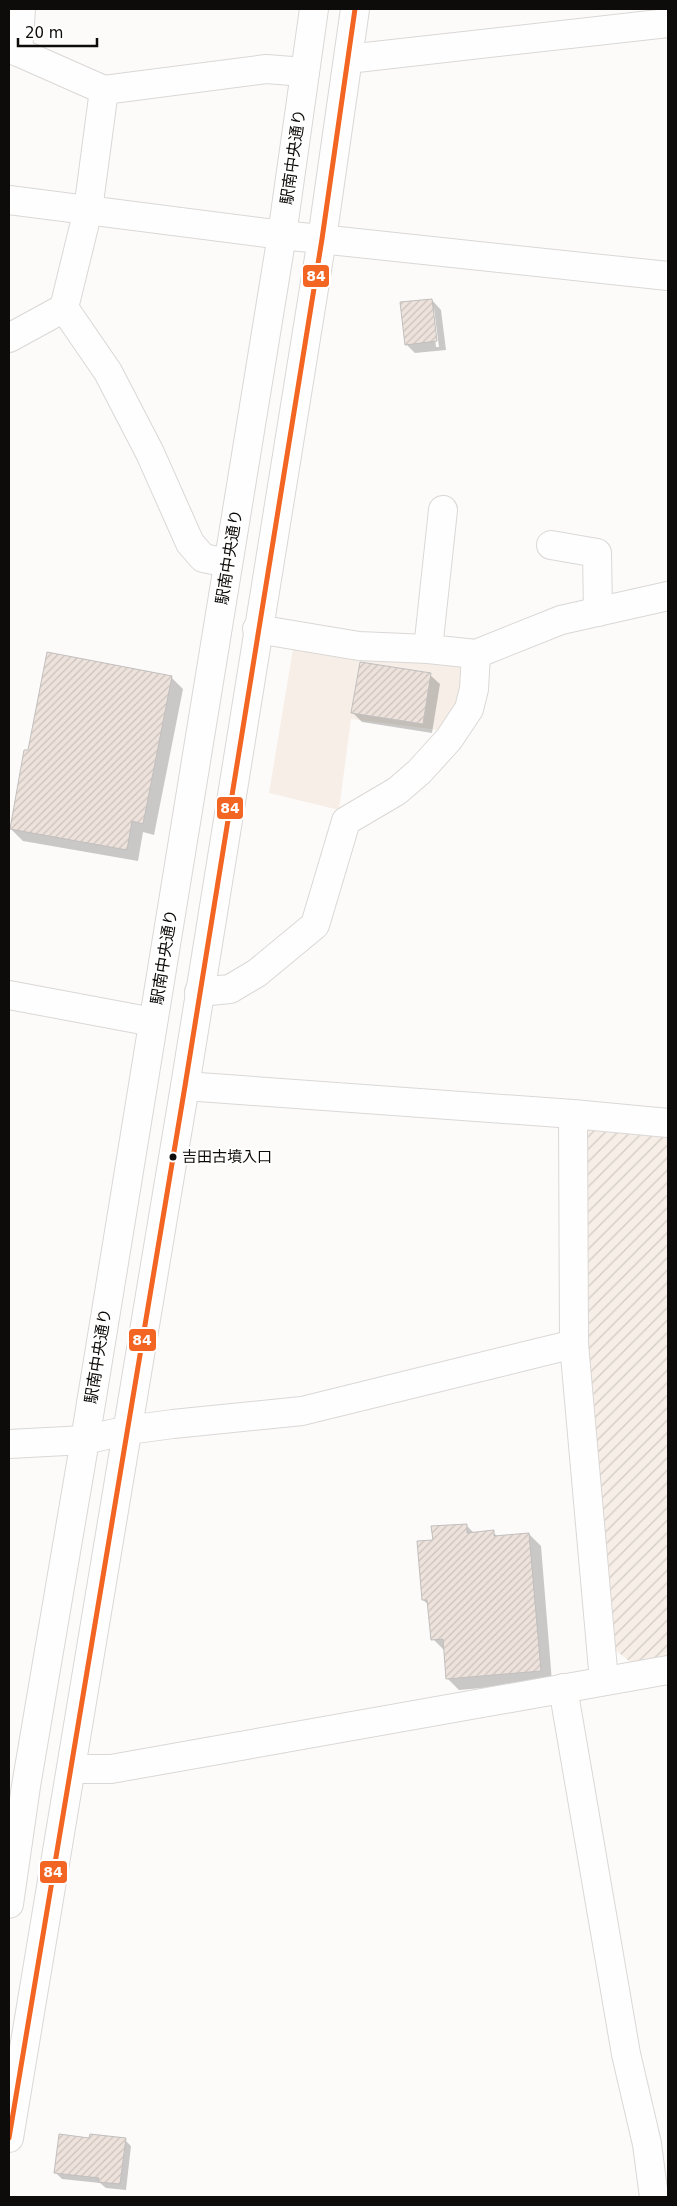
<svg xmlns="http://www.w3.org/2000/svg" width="677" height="2206" viewBox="0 0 677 2206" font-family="'DejaVu Sans','Noto Sans JP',sans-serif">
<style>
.built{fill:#f6eee7}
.industrial{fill:url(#industrial-furrows)}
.shadow{fill:#0003;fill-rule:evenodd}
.building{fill:url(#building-hatch);stroke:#c1bfbe}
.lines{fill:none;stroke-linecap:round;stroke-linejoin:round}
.minor-casing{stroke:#dad8d6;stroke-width:30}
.minor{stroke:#fffefe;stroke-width:28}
.bus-1-casing{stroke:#fff;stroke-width:9}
.bus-1{stroke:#f26522;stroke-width:5}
.bus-dot{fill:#0e0c0a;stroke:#fff;stroke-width:2}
.labels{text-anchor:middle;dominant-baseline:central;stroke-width:4.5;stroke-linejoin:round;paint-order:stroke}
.bus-label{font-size:15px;fill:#0e0c0a;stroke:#fff;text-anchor:start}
.street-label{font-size:16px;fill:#0e0c0a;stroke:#fff}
.line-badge{stroke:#fff;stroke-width:2}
.badge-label{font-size:14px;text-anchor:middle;font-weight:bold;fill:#fff}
</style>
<defs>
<pattern id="industrial-furrows" width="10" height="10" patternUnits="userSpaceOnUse" patternTransform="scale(1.25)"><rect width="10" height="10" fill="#f6eee7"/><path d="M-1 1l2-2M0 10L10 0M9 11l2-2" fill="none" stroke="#d2cbc5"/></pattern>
<pattern id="building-hatch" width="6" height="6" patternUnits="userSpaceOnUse" patternTransform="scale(1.25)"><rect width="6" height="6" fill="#eee3dc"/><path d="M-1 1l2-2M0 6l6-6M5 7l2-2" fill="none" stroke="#cbc2bb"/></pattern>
</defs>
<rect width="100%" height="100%" fill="#fdfbf9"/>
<path class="built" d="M294,643L472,666L447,731L351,719L339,810L269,793Z"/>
<path class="industrial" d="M580,1128L668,1133V1659L634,1665L614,1649L587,1369Z"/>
<g class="shadow">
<path d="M432,300L441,310L446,350L415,353L406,344ZM432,309H434L439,347H436Z"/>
<path d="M430,675L440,684L432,733L362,722L353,713Z"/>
<path d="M171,677L183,689L154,835L143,832L138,861L23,841L11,829L29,752Z"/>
<path d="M466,1525L474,1533L493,1532L498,1537L529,1534L541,1546L552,1682L459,1690L447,1678L445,1651L433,1639L429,1605L423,1600L434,1541Z"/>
<path d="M90,2139L125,2140L131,2146L126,2190L106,2188L100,2183L62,2179L55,2172Z"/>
</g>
<g class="building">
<path d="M432,299L437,341L405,345L400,302Z"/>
<path d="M47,652L172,676L143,824L132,821L127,850L10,829L24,750H28Z"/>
<path d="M360,662L431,673L423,724L351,713Z"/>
<path d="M467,1524V1533L494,1530V1536L529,1533L541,1671L446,1679L443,1639L431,1640L427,1600H422L417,1541L433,1540L431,1526Z"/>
<path d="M59,2134L89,2138L90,2134L126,2138L120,2184L98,2182L99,2178L54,2173Z"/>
</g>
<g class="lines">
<defs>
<g id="minor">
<path d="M9,48L104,90"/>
<path d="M18,52L21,9"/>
<path d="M348,59L668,23"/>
<path d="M9,200L282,235L668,276"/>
<path d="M64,308L108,372L150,453L190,543L203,558L228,563"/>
<path d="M9,338L64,308L88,210L104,90L266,69L305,72"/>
<path d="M551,545L597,553L598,612"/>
<path d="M257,629L359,646L428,649L476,654L561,620L668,596"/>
<path d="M428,649L443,510"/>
<path d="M199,992L230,989L257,973L315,925L346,821L397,791L419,772L449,739L469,709L474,689L476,654"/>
<path d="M9,995L153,1022"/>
<path d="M185,1086L573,1114L668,1123"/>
<path d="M573,1114L574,1344L604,1681"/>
<path d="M9,1444L85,1440L128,1430L173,1424L302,1411L574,1344"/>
<path d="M563,1688L626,2054L647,2144L654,2197"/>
<path d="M72,1769H111L668,1670"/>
<path d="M9,1904L26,1786L85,1440L282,235L314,9"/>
<path d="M9,2138L185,1086L322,239L355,9"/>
</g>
</defs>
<use href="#minor" class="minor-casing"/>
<use href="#minor" class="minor"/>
<defs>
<path id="bus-1" d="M9,2138L185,1086L322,239L355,9"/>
</defs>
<use href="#bus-1" class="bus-1-casing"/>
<use href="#bus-1" class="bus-1"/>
</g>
<circle class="bus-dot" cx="173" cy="1157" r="4.5"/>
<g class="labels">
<g class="bus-label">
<text x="182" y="1157">吉田古墳入口</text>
</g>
<g class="street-label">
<text transform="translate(293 157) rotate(-82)">駅南中央通り</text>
<text transform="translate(229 557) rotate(-81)">駅南中央通り</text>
<text transform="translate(164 957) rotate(-81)">駅南中央通り</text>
<text transform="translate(98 1356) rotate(-81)">駅南中央通り</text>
</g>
</g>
<g class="line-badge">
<rect x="302" y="264" width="28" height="24" rx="5" fill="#f26522"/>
<rect x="216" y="796" width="28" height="24" rx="5" fill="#f26522"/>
<rect x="128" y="1328" width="29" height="24" rx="5" fill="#f26522"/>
<rect x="39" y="1860" width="29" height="24" rx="5" fill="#f26522"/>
</g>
<g class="badge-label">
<text x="316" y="281">84</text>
<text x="230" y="813">84</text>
<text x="142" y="1345">84</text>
<text x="53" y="1877">84</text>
</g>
<rect width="677" height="2206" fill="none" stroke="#0e0c0a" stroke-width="20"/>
<path d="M18 38v8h79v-8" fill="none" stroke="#0e0c0a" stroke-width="2.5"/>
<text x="25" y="38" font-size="15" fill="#0e0c0a" stroke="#ffffff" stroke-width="4" paint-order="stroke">20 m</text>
</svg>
